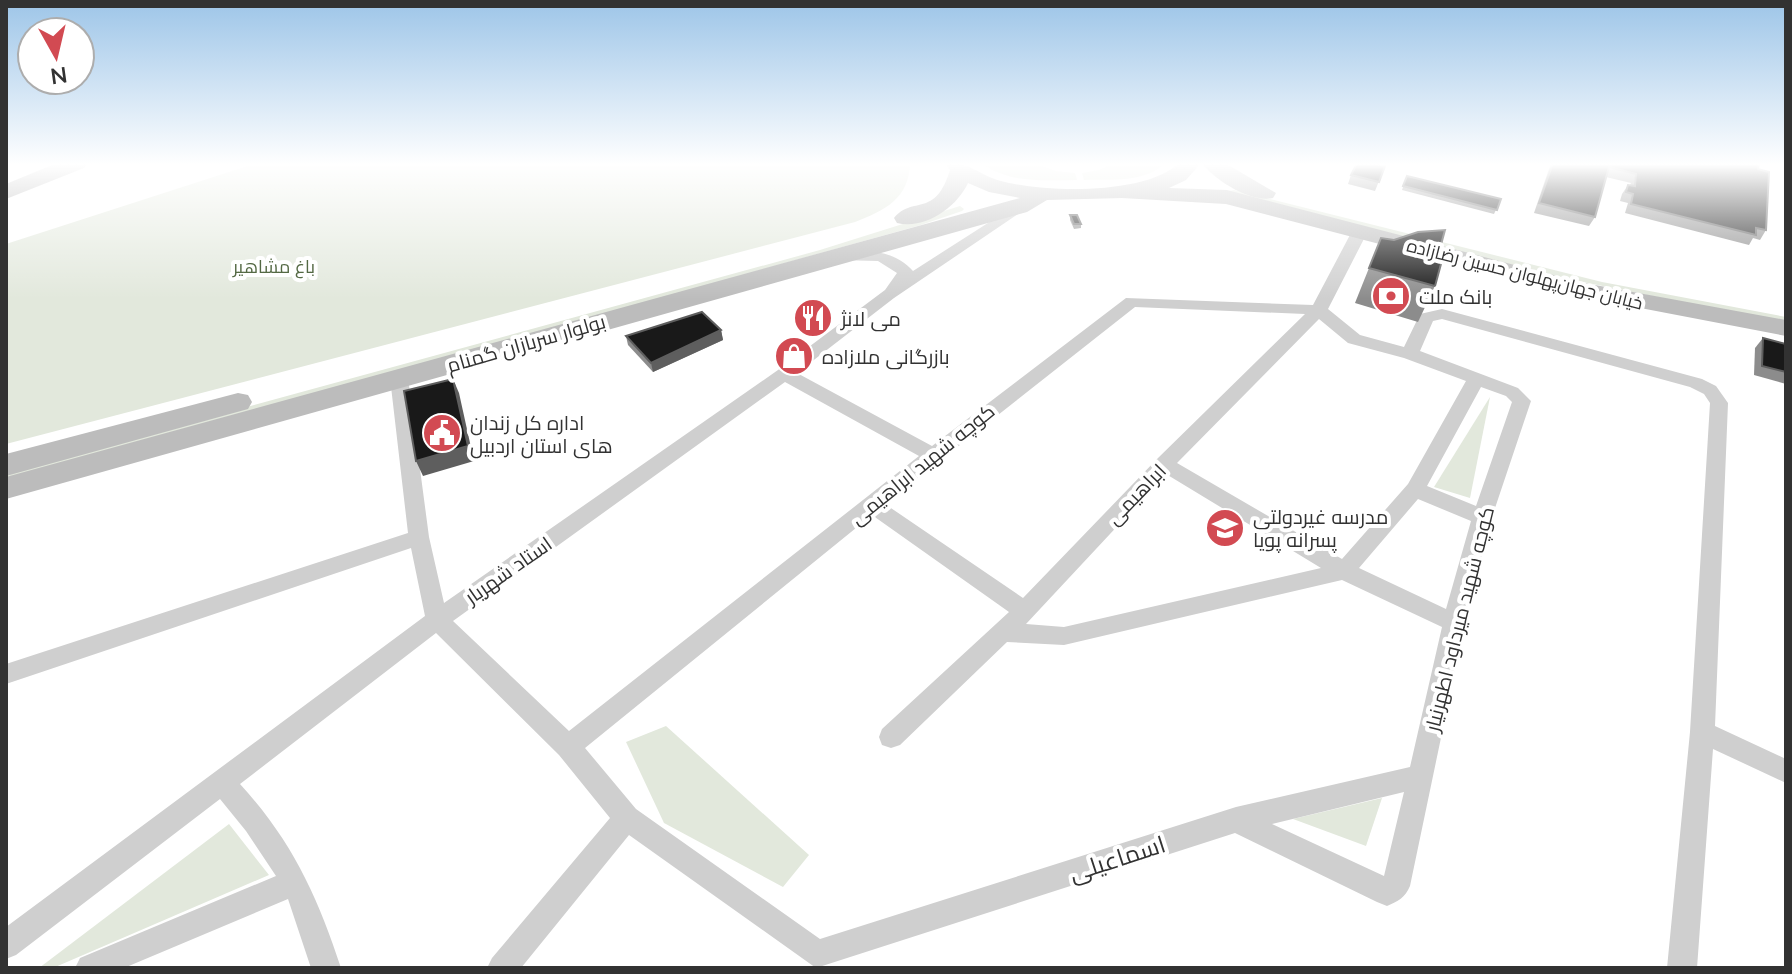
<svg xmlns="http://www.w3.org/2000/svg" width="1792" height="974" viewBox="0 0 1792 974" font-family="Mulish,Cairo,sans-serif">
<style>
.green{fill:#e2e8dc}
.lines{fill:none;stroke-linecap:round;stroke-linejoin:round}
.street{fill:#cfcfcf;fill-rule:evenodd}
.secondary{fill:#bcbcbc;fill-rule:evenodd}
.primary{fill:#aaa;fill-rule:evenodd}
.wall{fill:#8c8c8c}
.shaded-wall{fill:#5e5e5e}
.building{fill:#191919;stroke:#5e5e5e;stroke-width:2}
.labels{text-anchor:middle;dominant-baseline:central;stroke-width:8;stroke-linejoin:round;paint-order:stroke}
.far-park-label{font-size:18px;fill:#546944;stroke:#fff}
.far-street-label{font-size:18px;fill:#323232;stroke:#fff}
.poi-label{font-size:20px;fill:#323232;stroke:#fff;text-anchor:start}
.street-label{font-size:20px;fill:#323232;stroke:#fff}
.near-street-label{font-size:24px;fill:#323232;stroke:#fff}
</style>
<rect width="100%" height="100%" fill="#fff"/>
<g class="green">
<path d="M257,163H910C909,199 885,210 855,222L6,444V244Z"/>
<path d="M981,163H1034L1056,171L1075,173L1077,180C1044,180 1010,184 981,163Z"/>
<path d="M1113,163H1165C1145,183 1111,179 1084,180L1082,173L1099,170Z"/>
<path d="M1234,190L1602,282L1786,317V323L1553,276L1229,191Z"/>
<path d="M960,206L964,209L962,211L921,225L6,481V473L820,250Z"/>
<path d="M1490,397L1470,498L1434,487Z"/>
<path d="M666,726L809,855L783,887L664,823L626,742Z"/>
<path d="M1382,798L1366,846L1293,819Z"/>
<path d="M229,824L269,875L53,968H39Z"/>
</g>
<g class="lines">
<path class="street" d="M1019,203L1026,207L1024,210L894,298L797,373L932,446L1126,298L1313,305L1351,233L1359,228L1367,233L1328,309L1360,335L1404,347L1420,314L1442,309L1702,379L1716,386L1728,403L1715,726L1786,759V783L1713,749L1697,968H1667L1690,732L1710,403L1704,394L1690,387L1442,319L1433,321L1420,351L1518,388L1531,401L1492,517L1465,623L1410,886C1405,898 1398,901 1387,906L1377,902L1235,833L816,968L629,835L521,968H487L492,958L610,818L559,755L436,633L240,784C292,841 317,895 341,968H311L288,899L124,968H75L80,958L276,876L246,831L220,799L16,955L6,959V927L425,616L411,548L6,684V664L408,533L390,378L393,374H405L408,378L429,537L444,603L778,370L885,290L897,273L878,261L838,260V254C864,248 895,250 913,271ZM1135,307L1305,314L1157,459L1023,598L885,504ZM1319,319L1348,343L1404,358L1466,381L1408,484L1342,559L1177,463ZM785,382L919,456L569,731L453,621ZM1481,387L1506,396L1512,402L1476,506L1427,486ZM1166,474L1321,568L1064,627L1026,624ZM1418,499L1471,521L1446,609L1359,568ZM872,515L1009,612L882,729L879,737L882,745L891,748L900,745L1007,642L1064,645L1342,580L1442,627L1410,767L1236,807L820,939L636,809L585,748ZM1404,792L1384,876L1272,824Z"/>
<g class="secondary">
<path d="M945,163C974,163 976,174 1001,181C1045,193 1146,195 1179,163H1201L1186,180L1169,188L1227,190L1584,283L1786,320V336L1583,297L1226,204L1122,198L1047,200L1027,212L6,499V477L1020,198L989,192L968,183C957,207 925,230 897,223L894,218C913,195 935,219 950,170Z"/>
<path d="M1202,163H1225L1276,193L1273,198C1251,203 1214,180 1202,163Z"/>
<path d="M238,393L248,395L252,402L248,409L6,476V454Z"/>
</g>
<path class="primary" d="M57,163H87L84,168L6,199V184Z"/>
</g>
<g class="wall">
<path d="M1551,163H1757L1766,230L1760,240L1753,238L1749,245L1625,213L1628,203L1620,201L1622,194L1628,185H1630L1631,183L1606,177L1595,217L1589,226L1534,213Z"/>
<path d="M1385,166L1375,191L1348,184L1351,175Z"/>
<path d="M1407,176L1501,199L1494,214L1402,190Z"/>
<path d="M1070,215L1081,224V228L1074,229L1070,220Z"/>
<path d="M1381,238L1439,252L1435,286L1418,322L1355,303Z"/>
<path d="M721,330L723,340L653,372L628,345L626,336Z"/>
<path d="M1763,338L1786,344V384L1754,375L1755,348Z"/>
</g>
<g class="shaded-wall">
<path d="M721,330L723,340L653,372L651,363Z"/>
<path d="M453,379L459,393L474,461L423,476L416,461Z"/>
</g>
<g class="building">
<path d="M1357,163H1372L1385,166L1379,182L1351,175Z"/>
<path d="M1553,163H1759L1758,169L1769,172L1766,230L1756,228V235L1631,204L1633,194L1626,192L1628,185L1635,186L1636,174L1609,167L1595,217L1539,203Z"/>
<path d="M1407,176L1501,199L1497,210L1403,186Z"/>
<path d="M1070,215H1077L1081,224H1074Z"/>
<path d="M1445,230L1439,252L1444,253L1435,286L1369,268L1381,238L1394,240L1418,232Z"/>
<path d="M702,312L721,330L651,363L626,336Z"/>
<path d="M1763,338L1786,344V372L1762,366Z"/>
<path d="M453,379L468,446L416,461L404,391Z"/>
</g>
<linearGradient id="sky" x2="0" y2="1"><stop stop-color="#9dc5e8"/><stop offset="0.55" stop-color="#fff"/><stop offset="1" stop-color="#fff" stop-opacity="0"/></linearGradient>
<rect width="1792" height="299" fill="url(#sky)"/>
<defs>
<symbol id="bank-disc" viewBox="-11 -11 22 22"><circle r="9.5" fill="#d24a52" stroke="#fff"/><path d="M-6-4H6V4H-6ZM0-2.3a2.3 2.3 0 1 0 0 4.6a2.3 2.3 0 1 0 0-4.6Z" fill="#fff"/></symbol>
<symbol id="restaurant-disc" viewBox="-11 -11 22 22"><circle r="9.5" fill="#d24a52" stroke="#fff"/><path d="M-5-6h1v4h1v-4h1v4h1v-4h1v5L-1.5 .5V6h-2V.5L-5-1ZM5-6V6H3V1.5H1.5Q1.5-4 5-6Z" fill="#fff"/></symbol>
<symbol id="shop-disc" viewBox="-11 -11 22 22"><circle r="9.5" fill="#d24a52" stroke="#fff"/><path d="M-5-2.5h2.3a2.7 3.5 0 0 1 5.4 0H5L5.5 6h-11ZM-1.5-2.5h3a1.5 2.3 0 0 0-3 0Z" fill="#fff"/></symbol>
<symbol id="civic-disc" viewBox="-11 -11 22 22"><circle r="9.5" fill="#d24a52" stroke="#fff"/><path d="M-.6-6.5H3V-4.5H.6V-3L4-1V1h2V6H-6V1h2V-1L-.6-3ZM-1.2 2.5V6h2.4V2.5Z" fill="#fff"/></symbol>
<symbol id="school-disc" viewBox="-11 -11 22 22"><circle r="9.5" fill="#d24a52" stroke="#fff"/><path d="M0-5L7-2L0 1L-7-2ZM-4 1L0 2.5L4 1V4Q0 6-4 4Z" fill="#fff"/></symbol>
</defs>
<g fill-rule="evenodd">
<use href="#bank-disc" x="1369" y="274" width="44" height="44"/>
<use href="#restaurant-disc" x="791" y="296" width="44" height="44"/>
<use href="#shop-disc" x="772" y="334" width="44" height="44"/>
<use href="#civic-disc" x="420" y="411" width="44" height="44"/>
<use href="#school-disc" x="1203" y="506" width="44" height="44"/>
</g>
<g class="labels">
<g class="far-park-label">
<text x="274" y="266">باغ مشاهیر</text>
</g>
<g class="far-street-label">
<text transform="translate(1525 274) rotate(14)">خیابان جهان‌پهلوان حسین رضا‌زاده</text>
</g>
<g class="poi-label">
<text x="1419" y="296">بانک ملت</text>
<text x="841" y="318">می لانژ</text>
<text x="822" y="356">بازرگانی ملازاده</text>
<text x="470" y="422">اداره کل زندان<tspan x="470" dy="23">های استان اردبیل</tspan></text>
<text x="1253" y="516">مدرسه غیردولتی<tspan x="1253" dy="23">پسرانه پویا</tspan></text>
</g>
<g class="street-label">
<text transform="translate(526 343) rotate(-16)">بولوار سربازان گمنام</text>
<text transform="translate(922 464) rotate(-39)">کوچه شهید ابراهیمی</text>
<text transform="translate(1136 494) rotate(-46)">ابراهیمی</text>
<text transform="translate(508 570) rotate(-35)">استاد شهریار</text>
<text transform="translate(1459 619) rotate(-76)">کوچه شهید میرداود اطهرنیار</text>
</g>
<g class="near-street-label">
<text transform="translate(1117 858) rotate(-18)">اسماعیلی</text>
</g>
</g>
<rect width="1792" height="974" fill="none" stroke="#323232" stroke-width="16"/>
<g transform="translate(56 56) rotate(172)"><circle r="38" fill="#ffffff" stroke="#adadad" stroke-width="2"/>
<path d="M0-6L14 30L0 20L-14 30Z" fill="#d24a52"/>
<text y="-12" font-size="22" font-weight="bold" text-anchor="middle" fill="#323232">N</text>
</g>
</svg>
